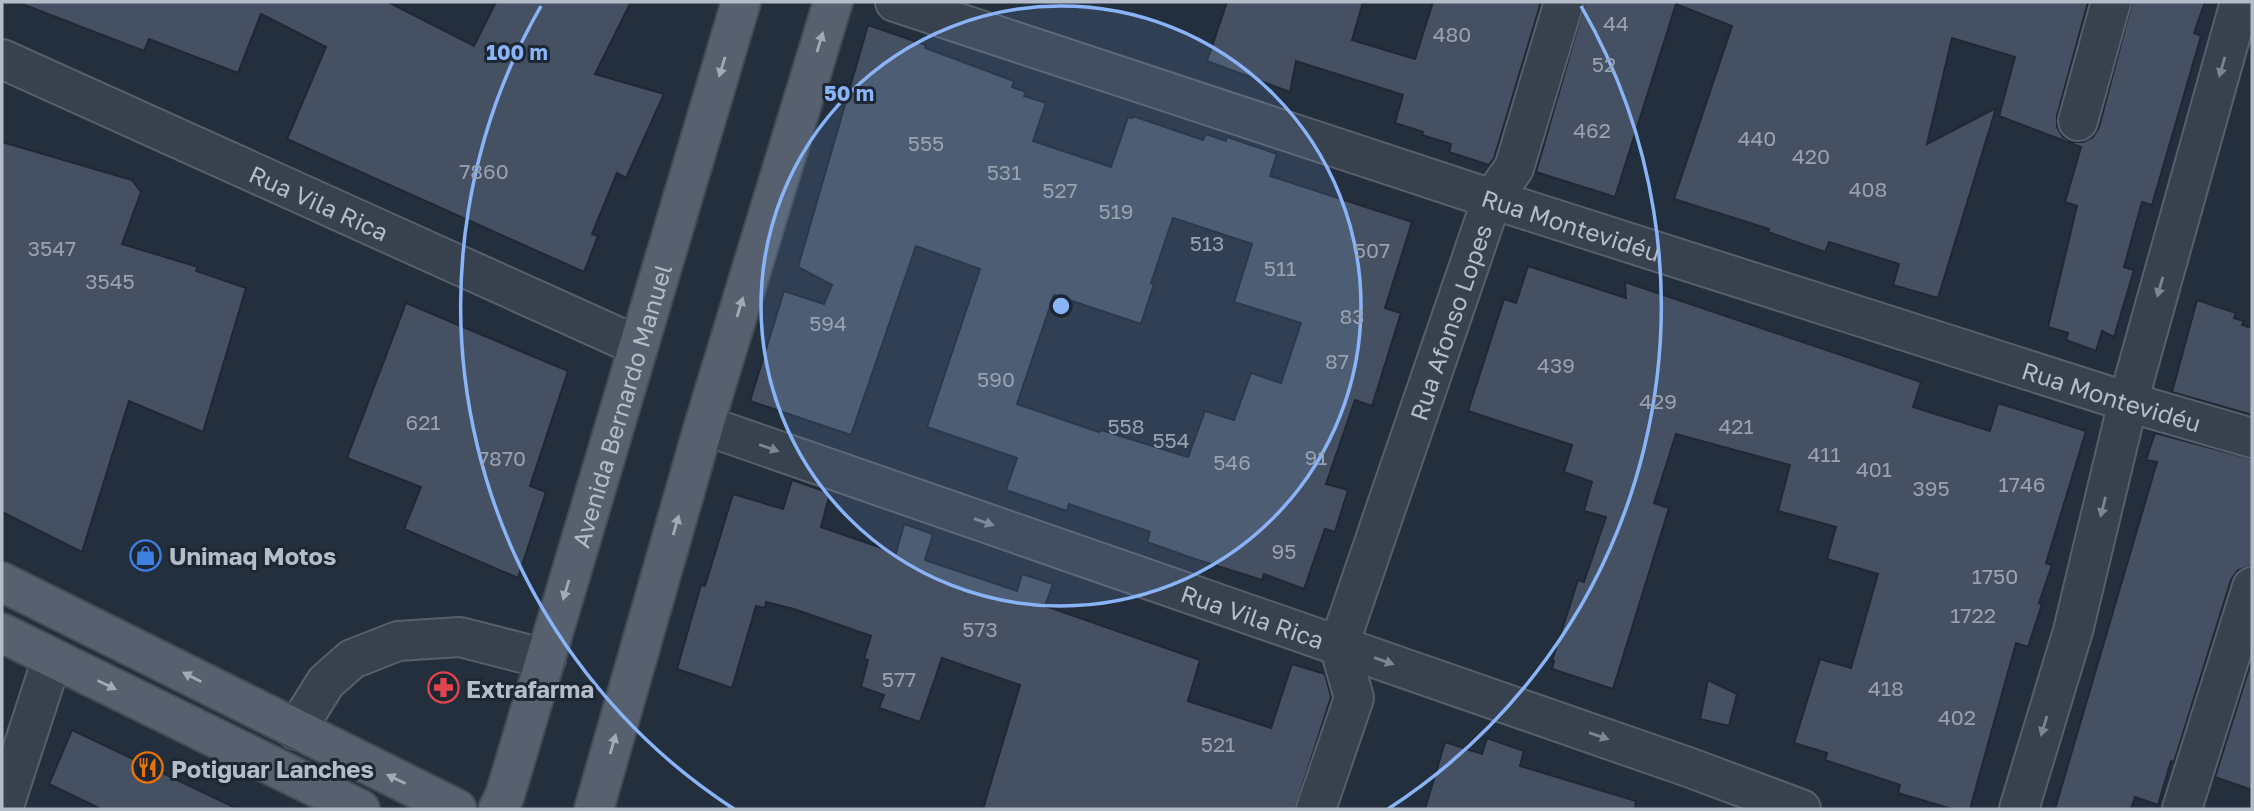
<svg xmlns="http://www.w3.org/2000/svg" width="2254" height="811" viewBox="0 0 2254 811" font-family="'Golos Text',sans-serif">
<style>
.building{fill:#455162;stroke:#1f2835;stroke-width:2;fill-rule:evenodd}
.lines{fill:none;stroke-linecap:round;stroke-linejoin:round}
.minor-casing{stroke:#565f6c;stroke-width:42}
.major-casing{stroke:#414a57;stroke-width:42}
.minor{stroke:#38414e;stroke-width:38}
.major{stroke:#56606e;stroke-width:38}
.oneway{fill:#a1aab7}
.oneway2{fill:#7c8592}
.ring{fill:none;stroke:#8ab4f8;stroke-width:3.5}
.labels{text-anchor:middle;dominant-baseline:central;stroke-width:6;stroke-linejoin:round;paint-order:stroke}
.number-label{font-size:21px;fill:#98a1af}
.street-label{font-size:24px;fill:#b4bcc9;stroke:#1d2633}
.poi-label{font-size:24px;font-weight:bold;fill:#b4bcc9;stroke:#1d2633;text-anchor:start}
.centre{fill:#8ab4f8;stroke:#1d2633;stroke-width:3.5}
.ring-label{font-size:21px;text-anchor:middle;font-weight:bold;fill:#8ab4f8;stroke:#1d2633;stroke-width:6;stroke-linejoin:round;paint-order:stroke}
</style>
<rect width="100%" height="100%" fill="#242f3e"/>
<g class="building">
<path d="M23,2H388L474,46L496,2H631L595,74L664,94L626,178L617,173L592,234L598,236L584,272L287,139L326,47L261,14L238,73L149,39L144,51L22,4Z"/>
<path d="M1227,2H1363L1352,40L1415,59L1433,2H1541L1494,158L1489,165L1449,152L1451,144L1422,135L1423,132L1395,123L1403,95L1296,61L1290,92L1207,61Z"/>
<path d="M1585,2H2088L2057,116V127L2063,137L2072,142H2083L2093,137L2099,127L2132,2H2205L2194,33L2201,36L2152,205L2142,202L2124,267L2134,270L2114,337L2102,331L2096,351L2066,340L2068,333L2048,327L2077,206L2065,202L2081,147L1999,116L2015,57L1952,38L1927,144L1996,108L1938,298L1893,285L1899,264L1829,242L1825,252L1768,232L1769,229L1674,199L1732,26L1676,4L1615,197L1536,172Z"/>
<path d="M868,25L926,45L925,48L1014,81L1012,87L1026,92L1024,96L1046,103L1033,141L1111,167L1128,117L1132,118L1133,116L1203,140L1206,134L1226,141L1227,137L1277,154L1270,176L1412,222L1385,308L1401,313L1372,406L1355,400L1326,484L1348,490L1335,532L1325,529L1304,589L1264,574L1262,580L1195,559L1147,542L1150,532L1069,504L1067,511L1006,490L1017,458L927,427L980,269L916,246L851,435L750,401L784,291L824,304L832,285L798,267ZM1173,218L1252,244L1234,302L1301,323L1281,383L1251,373L1234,420L1205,411L1188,457L1101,430L1099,432L1017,404L1054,295L1141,324L1154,284L1151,283Z"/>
<path d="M2,142L132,180L141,192L122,244L198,267L196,271L246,288L203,432L129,401L82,552L2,512Z"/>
<path d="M1528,266L1626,298L1625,282L1921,382L1913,407L1990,431L1998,403L2086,431L2046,563L2052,565L2039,603L2042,604L2028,647L2016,643L1970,809H1952L1898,793L1900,785L1825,760L1827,753L1794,743L1820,659L1851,668L1878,574L1827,559L1836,527L1778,511L1790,465L1676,434L1654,503L1669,508L1613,689L1552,669L1554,661H1552L1578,580L1584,582L1606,517L1584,511L1592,482L1564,472L1572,445L1468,411L1504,299L1516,303Z"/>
<path d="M2197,300L2236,313L2234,318L2244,321L2242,325L2252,328V415L2172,392Z"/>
<path d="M406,303L568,371L530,486L546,492L518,578L404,529L421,487L347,458Z"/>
<path d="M2155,433L2252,459V566L2238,570L2231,580L2174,762L2171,761L2158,805L2135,797L2131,809H2055L2157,462L2146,460Z"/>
<path d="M792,480L830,493L821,527L896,553L904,524L933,534L925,560L1017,591L1022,574L1053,584L1045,606L1200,660L1188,701L1271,728L1292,664L1325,674L1331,697L1295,809H983L1020,685L942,658L920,722L879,708L884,695L861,687L868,660L864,659L871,636L794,609L766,602L765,608L756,606L732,688L677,669L701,585L705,586L733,494L783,509Z"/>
<path d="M2252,659V790L2215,777Z"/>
<path d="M1708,680L1737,694L1729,726L1700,719Z"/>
<path d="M72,730L238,809H101L49,784Z"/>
<path d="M1487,738L1524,751L1520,766L1636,801L1635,809H1425L1445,742L1482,754Z"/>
</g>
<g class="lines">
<defs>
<g id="minor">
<path id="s1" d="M895,2L1492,199L2128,402L2252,438"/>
<path id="s2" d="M2,59L638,346"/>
<path d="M2078,121L2111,2"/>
<path id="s3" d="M704,425L1688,767L1801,809"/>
<path d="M296,730L326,682L352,659L398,641L460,637L546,659"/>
<path d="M3,809L52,659"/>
<path id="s4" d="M1316,809L1354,698L1339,645L1492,199L1514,168L1564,2"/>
<path d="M2019,809L2073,631L2128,402L2240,2"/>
<path d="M2182,809L2252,587"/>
</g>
<g id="major">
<path d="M2,582L457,809"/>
<path d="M2,633L360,809"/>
<path id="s5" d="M498,809L505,795L741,2"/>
<path d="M594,809L704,425L833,2"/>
</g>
</defs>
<use href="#minor" class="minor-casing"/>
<use href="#major" class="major-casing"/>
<use href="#minor" class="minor"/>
<use href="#major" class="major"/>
</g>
<defs><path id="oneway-solid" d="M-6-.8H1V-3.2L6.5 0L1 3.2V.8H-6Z" transform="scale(1.75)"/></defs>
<g class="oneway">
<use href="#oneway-solid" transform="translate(820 42) rotate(-73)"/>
<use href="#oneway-solid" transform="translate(722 67) rotate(107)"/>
<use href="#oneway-solid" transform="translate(740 307) rotate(-73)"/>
<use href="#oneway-solid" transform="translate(676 525) rotate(-74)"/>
<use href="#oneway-solid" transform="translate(566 590) rotate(107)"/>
<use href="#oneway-solid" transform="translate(192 677) rotate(-153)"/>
<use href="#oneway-solid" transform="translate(107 685) rotate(26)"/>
<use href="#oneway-solid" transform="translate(613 744) rotate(-74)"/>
<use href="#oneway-solid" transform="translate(396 779) rotate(-154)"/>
</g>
<g class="oneway2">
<use href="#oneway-solid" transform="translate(2222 67) rotate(106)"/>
<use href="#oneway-solid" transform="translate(2160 287) rotate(106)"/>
<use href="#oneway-solid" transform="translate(769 448) rotate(19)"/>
<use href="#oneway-solid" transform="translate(2103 507) rotate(104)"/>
<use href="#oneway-solid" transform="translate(984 522) rotate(19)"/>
<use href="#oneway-solid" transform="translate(1384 661) rotate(19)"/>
<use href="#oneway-solid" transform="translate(2044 726) rotate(107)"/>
<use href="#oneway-solid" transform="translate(1599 736) rotate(19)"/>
</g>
<circle cx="1061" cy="306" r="300" fill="#8ab4f8" fill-opacity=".12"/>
<g class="ring">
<circle cx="1061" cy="306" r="300"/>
<path d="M734 809A600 600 0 0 1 541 6M1581 6A600 600 0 0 1 1388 809"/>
</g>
<defs>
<symbol id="shop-ring" viewBox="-11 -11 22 22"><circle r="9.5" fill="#1d2633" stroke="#3f7fe0" stroke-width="1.5"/><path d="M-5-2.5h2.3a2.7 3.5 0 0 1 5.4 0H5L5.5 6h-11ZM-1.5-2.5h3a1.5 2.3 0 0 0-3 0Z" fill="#3f7fe0"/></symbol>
<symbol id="pharmacy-ring" viewBox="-11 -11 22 22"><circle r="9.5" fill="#1d2633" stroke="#e0444e" stroke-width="1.5"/><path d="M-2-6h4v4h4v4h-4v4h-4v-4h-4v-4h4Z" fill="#e0444e"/></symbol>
<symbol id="restaurant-ring" viewBox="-11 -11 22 22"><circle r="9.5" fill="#1d2633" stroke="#e8710a" stroke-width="1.5"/><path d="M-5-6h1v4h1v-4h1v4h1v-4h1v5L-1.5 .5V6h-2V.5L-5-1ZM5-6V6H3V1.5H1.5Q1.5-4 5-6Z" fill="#e8710a"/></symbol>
</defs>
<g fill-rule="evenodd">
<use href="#shop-ring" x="128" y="538" width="35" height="35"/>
<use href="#pharmacy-ring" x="426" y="670" width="35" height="35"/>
<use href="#restaurant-ring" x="130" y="750" width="35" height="35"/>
</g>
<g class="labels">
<g class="number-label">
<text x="1616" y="23">44</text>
<text x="1452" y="34">480</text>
<text x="1604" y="64">52</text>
<text x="1592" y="130">462</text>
<text x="1757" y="138">440</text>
<text x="926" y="143">555</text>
<text x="1811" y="156">420</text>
<text x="484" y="171">7860</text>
<text x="1004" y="172">531</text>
<text x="1868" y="189">408</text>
<text x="1060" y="190">527</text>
<text x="1116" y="211">519</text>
<text x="1207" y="243">513</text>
<text x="52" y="248">3547</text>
<text x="1372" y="250">507</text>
<text x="1280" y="268">511</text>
<text x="110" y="281">3545</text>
<text x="1352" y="316">83</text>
<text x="828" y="323">594</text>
<text x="1337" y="361">87</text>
<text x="1556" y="365">439</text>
<text x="996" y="379">590</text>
<text x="1658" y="401">429</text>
<text x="423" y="422">621</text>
<text x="1126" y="426">558</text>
<text x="1736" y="426">421</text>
<text x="1171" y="440">554</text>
<text x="1824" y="454">411</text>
<text x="1316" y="457">91</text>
<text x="502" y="458">7870</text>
<text x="1232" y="462">546</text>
<text x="1874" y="469">401</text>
<text x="2022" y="484">1746</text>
<text x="1931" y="488">395</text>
<text x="1284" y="551">95</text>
<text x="1995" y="576">1750</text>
<text x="1973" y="615">1722</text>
<text x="980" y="629">573</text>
<text x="899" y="679">577</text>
<text x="1886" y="688">418</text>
<text x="1957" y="717">402</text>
<text x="1218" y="744">521</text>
</g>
<g class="street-label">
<text stroke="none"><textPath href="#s2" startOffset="348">Rua Vila Rica</textPath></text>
<text stroke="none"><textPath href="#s1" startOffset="712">Rua Montevidéu</textPath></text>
<text stroke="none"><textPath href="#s4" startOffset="514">Rua Afonso Lopes</textPath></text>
<text stroke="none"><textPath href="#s1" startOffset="1279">Rua Montevidéu</textPath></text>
<text stroke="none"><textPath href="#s5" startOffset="422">Avenida Bernardo Manuel</textPath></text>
<text stroke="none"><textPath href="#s3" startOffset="581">Rua Vila Rica</textPath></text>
</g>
<g class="poi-label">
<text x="169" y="555">Unimaq Motos</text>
<text x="466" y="688">Extrafarma</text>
<text x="171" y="768">Potiguar Lanches</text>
</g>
</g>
<circle cx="1061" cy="306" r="10" class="centre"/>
<g class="ring-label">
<text x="517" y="60">100 m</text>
<text x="849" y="101">50 m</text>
</g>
<rect width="2254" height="811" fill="none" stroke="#b4bcc9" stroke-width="7"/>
</svg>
